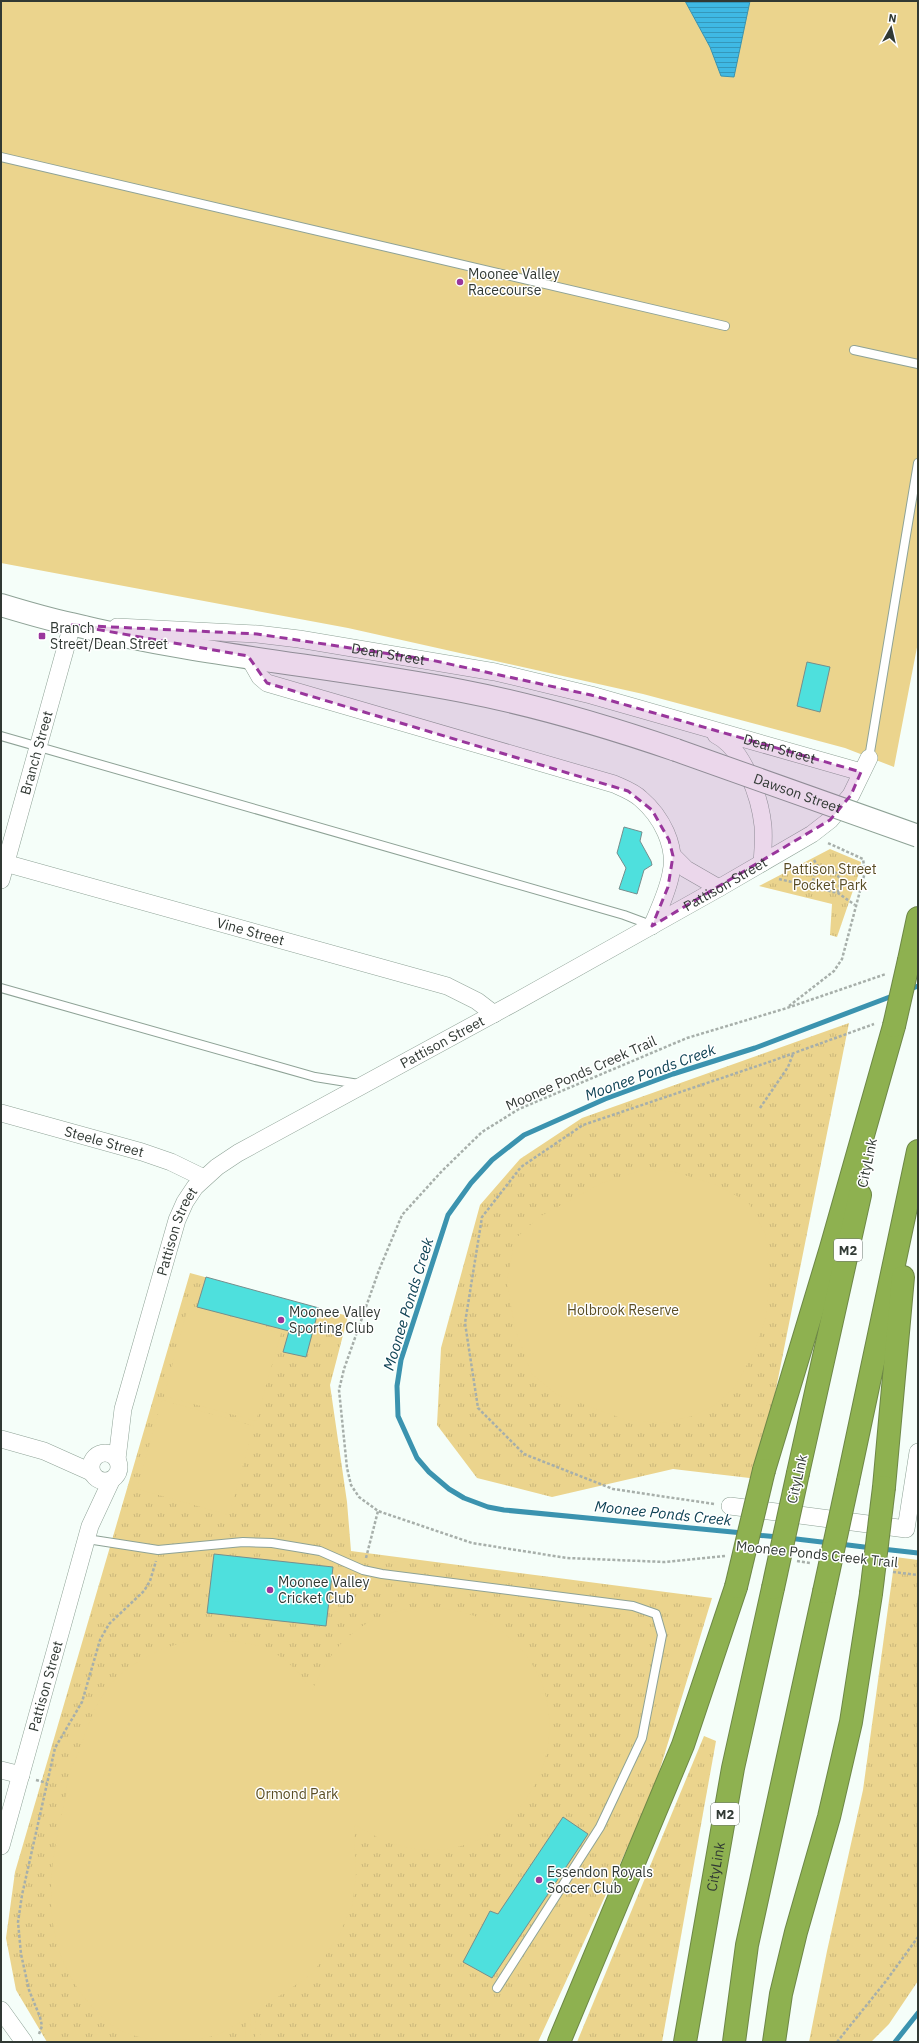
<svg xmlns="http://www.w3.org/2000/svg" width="919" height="2043" viewBox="0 0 919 2043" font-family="'IBM Plex Sans',sans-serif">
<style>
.park{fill:url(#park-tufts)}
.pitch{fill:#ebd48d}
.water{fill:url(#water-rules);stroke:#3b93af}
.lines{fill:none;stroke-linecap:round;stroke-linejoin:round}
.stream{stroke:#3b93af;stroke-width:5}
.building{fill:#4ee0dd;stroke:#758e8d}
.lane-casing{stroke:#8ea296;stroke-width:10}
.street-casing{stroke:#8ea296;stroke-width:18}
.secondary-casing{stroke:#8ea296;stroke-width:24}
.highway-casing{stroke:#6d8746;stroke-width:24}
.path{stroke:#a7afaa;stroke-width:2.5;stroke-dasharray:3 2;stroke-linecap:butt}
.lane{stroke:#fff;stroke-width:8}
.street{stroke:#fff;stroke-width:17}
.secondary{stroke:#fff;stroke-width:22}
.highway{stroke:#8eb150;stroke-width:22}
.secondary-bridge-casing{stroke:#8ea296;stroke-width:24;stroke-linecap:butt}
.highway-bridge-casing{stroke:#6d8746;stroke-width:24;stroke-linecap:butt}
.secondary-bridge{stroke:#fff;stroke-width:22}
.highway-bridge{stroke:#8eb150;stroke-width:22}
.marked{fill:#99369c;fill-opacity:0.2;stroke:#99369c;stroke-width:3;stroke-dasharray:8 5;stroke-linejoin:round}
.poi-dot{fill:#99369c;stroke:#fff;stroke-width:1.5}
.labels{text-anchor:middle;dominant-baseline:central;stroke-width:3;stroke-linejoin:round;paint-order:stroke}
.shield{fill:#fff;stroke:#6f7471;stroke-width:1}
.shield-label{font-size:13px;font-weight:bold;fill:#313934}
.poi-label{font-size:14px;fill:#313934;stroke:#fff;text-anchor:start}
.street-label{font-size:14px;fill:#313934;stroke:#fff}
.park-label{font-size:14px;fill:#594d24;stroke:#fff}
.water-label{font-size:15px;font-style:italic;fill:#0e4254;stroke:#fff}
</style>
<defs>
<pattern id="park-tufts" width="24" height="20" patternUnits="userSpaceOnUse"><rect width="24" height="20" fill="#ebd48d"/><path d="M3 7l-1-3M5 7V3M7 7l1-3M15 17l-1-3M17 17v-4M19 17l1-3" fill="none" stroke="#cab77a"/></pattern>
<pattern id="water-rules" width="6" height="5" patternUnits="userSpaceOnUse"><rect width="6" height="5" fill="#3fb9e4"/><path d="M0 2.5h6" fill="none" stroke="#3597ba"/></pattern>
</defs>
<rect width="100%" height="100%" fill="#f5fef9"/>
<g class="park">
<path d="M830,849L861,862L860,870L837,937L830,935L832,904L759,886Z"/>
<path d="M849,1023L758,1479L673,1469L552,1497L477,1478L437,1425L441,1348L480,1205L520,1159L582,1118Z"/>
<path d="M190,1273L348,1316L330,1385L347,1502L351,1551L712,1598L653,1792L538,2042H47L16,1990L6,1938L15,1872Z"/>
<path d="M895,1557L918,1560V1981L889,2024L871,2042H809L827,1951L863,1790Z"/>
<path d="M704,1736L716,1741L662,2042H577Z"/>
</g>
<g class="pitch">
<path d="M1,1H918V642L894,767L845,748L643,694L348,628L1,563Z"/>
<path d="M645,1169L675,1172L716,1185L748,1202L765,1233L770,1272L766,1316L754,1352L735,1387L715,1405L693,1416L662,1423L626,1420L556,1394L532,1374L515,1329L507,1282L515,1239L539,1217L602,1183Z"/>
<path d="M188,1307L281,1333L256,1421L164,1396Z"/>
<path d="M162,1400L254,1426L229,1515L137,1489Z"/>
<path d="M421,1607C458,1607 490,1617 516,1644C594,1723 526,1864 415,1849C392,1846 374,1836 354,1824L356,1877L352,1906L338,1937L312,1974L248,2017L251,2018L250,2042H245L246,2019C234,2026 223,2034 209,2037C196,2040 181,2039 168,2039C133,2040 112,2031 90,2004C39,1946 47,1875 64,1805C67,1795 66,1785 69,1775C71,1766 77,1757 80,1748C87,1729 94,1706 106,1690C123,1666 163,1645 192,1641C199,1640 208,1641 215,1641C261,1640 287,1653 312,1691C333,1640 366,1613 421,1607Z"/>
<path d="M256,2019H261L260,2042H255Z"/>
</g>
<path class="water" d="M685,1H750L734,77L721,76L710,47Z"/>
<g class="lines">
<g class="stream">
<path d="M908,990L918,986"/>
<path d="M743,1533L504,1510L488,1507L464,1498L449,1489L429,1472L417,1458L398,1416L397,1386L401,1360L448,1215L471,1183L492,1160L524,1135L605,1099L673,1074L755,1048L895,995"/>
<path d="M755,1535L779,1537"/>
<path d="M788,1538L830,1543"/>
<path d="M840,1544L872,1548"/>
<path d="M882,1549L918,1553"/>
<path d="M895,2042L918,2013"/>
</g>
</g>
<g class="building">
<path d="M807,662L830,667L820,712L797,706Z"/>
<path d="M624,827L642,832L640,841L651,861L652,865L644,870L637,894L619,889L626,868L617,853Z"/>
<path d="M206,1277L319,1308L306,1357L283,1352L289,1331L197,1307Z"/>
<path d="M214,1554L333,1567L326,1626L207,1613Z"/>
<path d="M563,1817L588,1834L492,1978L463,1962L490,1911L498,1914Z"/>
</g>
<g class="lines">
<defs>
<g id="lane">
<path d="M1,157L725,326"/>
<path d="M854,350L918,364"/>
<path d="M1,736L624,915L651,925"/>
<path d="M869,758L918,463"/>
<path d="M1,988L315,1077L359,1084"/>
<path d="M87,1539L158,1550L243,1542L272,1543L320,1551L363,1570L382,1574L633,1606L656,1614L662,1635L642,1738L600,1827L497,1988"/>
</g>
<g id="street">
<path id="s1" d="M117,627L257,634L299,639L495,672L591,695L861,772"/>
<path d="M248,656L260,677L267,683L614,784C623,788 634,792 641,799C661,816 677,846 671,873C668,891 659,909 652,926"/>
<path d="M716,735C743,748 760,797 763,826C764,838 763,851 762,863"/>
<path d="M673,856L686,869L719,888"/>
<path id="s2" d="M1,862L447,986L477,1001L494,1014"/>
<path id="s3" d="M1,880L72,625H85"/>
<path id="s4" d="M1,1113L142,1152L171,1162L204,1178"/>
<path d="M1,1439L44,1451L91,1472"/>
<circle cx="105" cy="1467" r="14"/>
<path id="s5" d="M117,1459L123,1409L177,1220L185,1202L195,1187L217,1167L238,1153L512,1004L719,888L812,834L830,820L851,795L869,758"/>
<path d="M730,1506L906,1529L918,1452"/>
<path d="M1,1770L21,1775"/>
<path id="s6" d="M1,1846L90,1526L111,1481"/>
<path d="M1,2010L24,2042"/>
</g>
<path id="secondary" d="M1,605C24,612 48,619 71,624C199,656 333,666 462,691C535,705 606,726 676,750"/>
<g id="highway">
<path d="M909,960L918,918"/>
<path d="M764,1470L831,1248L894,1026"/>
<path d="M798,1473L860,1195"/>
<path d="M848,1481L918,1151"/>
<path d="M884,1487L903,1277"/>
<path d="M559,2042L683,1745L736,1587"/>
<path id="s7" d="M685,2042L733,1768L773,1588"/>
<path d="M734,2042L747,1945L824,1592"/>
<path d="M774,2042L781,1994L796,1932L829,1817L851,1722L871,1594"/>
</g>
</defs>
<use href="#lane" class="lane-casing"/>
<use href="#street" class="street-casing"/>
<use href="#secondary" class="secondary-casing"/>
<use href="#highway" class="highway-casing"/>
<g class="path">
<path d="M814,860L820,870"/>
<path d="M779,879L838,893L855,905"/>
<path d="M812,886L815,872L824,868L836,873L840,879L838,893"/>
<path d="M789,1006L834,971L842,959L865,872L863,859L828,843"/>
<path d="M760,1108L788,1067L793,1054"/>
<path d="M714,1504L613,1489L524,1454L478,1408L465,1323L482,1217L521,1167L583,1125L772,1061L874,1024"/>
<path d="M725,1556L665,1562L567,1558L472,1543L378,1511L359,1497L351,1485L347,1468L339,1390L344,1369L379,1270L402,1215L442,1171L482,1132L519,1109L687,1038L787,1008L886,974"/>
<path d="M366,1558L378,1511"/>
<path d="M797,1561L810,1563"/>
<path d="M893,1572L918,1575"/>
<path d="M36,1780L47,1783"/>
<path d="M39,2034L42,2026L40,2017L29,1990L21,1954L18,1922L22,1895L55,1748L82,1702L100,1640L109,1624L144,1591L150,1581L156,1561"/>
<path d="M837,2042L886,1981L918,1937"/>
</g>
<use href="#lane" class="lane"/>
<use href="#street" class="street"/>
<use href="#secondary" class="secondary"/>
<use href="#highway" class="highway"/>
<defs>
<g id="secondary-bridge">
<path id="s8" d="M676,750L918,836"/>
</g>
<g id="highway-bridge">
<path d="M894,1026L909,960"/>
<path d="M736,1587L764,1470"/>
<path d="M773,1588L798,1473"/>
<path d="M824,1592L848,1481"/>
<path d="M871,1594L884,1487"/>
</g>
</defs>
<use href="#secondary-bridge" class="secondary-bridge-casing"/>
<use href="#highway-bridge" class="highway-bridge-casing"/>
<use href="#secondary-bridge" class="secondary-bridge"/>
<use href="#highway-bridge" class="highway-bridge"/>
</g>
<path class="marked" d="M72,625L257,634L431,660L591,695L861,772L851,795L830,820L652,926L668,887L673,856L669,840L652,810L628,791L267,683L248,656Z"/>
<g class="poi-dot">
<circle cx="460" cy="282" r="4"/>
<rect x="38" y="632" width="8" height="8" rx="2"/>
<circle cx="281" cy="1320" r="4"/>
<circle cx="270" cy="1590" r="4"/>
<circle cx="539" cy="1880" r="4"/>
</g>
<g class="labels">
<g class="shield">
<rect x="834" y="1239" width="28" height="22" rx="3"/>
<rect x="711" y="1803" width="28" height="22" rx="3"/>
</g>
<g class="shield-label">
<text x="848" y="1250">M2</text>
<text x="725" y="1814">M2</text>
</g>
<g class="poi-label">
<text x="468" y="274">Moonee Valley<tspan x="468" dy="16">Racecourse</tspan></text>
<text x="50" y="628">Branch<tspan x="50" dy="16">Street/Dean Street</tspan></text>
<text x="289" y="1312">Moonee Valley<tspan x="289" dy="16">Sporting Club</tspan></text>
<text x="278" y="1582">Moonee Valley<tspan x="278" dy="16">Cricket Club</tspan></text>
<text x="547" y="1872">Essendon Royals<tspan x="547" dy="16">Soccer Club</tspan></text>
</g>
<g class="street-label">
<text stroke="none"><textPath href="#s1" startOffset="273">Dean Street</textPath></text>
<text stroke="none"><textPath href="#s1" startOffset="676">Dean Street</textPath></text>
<text stroke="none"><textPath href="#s3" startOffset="132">Branch Street</textPath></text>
<text stroke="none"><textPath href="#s8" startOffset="129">Dawson Street</textPath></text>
<text stroke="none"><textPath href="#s5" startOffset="896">Pattison Street</textPath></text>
<text stroke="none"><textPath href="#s2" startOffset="259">Vine Street</textPath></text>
<text stroke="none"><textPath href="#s5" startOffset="572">Pattison Street</textPath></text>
<text transform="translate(581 1073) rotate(-24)">Moonee Ponds Creek Trail</text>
<text stroke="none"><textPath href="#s4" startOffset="107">Steele Street</textPath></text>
<text transform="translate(867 1163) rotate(-78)">CityLink</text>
<text stroke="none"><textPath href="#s5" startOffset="236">Pattison Street</textPath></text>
<text transform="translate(797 1479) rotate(-77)">CityLink</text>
<text transform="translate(817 1554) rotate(6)">Moonee Ponds Creek Trail</text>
<text stroke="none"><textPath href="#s6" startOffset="166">Pattison Street</textPath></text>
<text stroke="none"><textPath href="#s7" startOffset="178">CityLink</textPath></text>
</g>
<g class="park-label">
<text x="830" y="869">Pattison Street<tspan x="830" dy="16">Pocket Park</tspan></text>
<text x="623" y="1310">Holbrook Reserve</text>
<text x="297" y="1794">Ormond Park</text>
</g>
<g class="water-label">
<text transform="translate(650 1072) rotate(-20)">Moonee Ponds Creek</text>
<text transform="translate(408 1304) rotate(-73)">Moonee Ponds Creek</text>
<text transform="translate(663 1513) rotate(6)">Moonee Ponds Creek</text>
</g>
</g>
<rect width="919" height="2043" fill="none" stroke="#313934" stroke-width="4"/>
<g transform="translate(891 28) rotate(8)" stroke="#ffffff" stroke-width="3" paint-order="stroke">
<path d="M0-3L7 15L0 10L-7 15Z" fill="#313934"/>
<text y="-6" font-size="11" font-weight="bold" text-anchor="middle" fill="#313934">N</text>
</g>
</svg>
